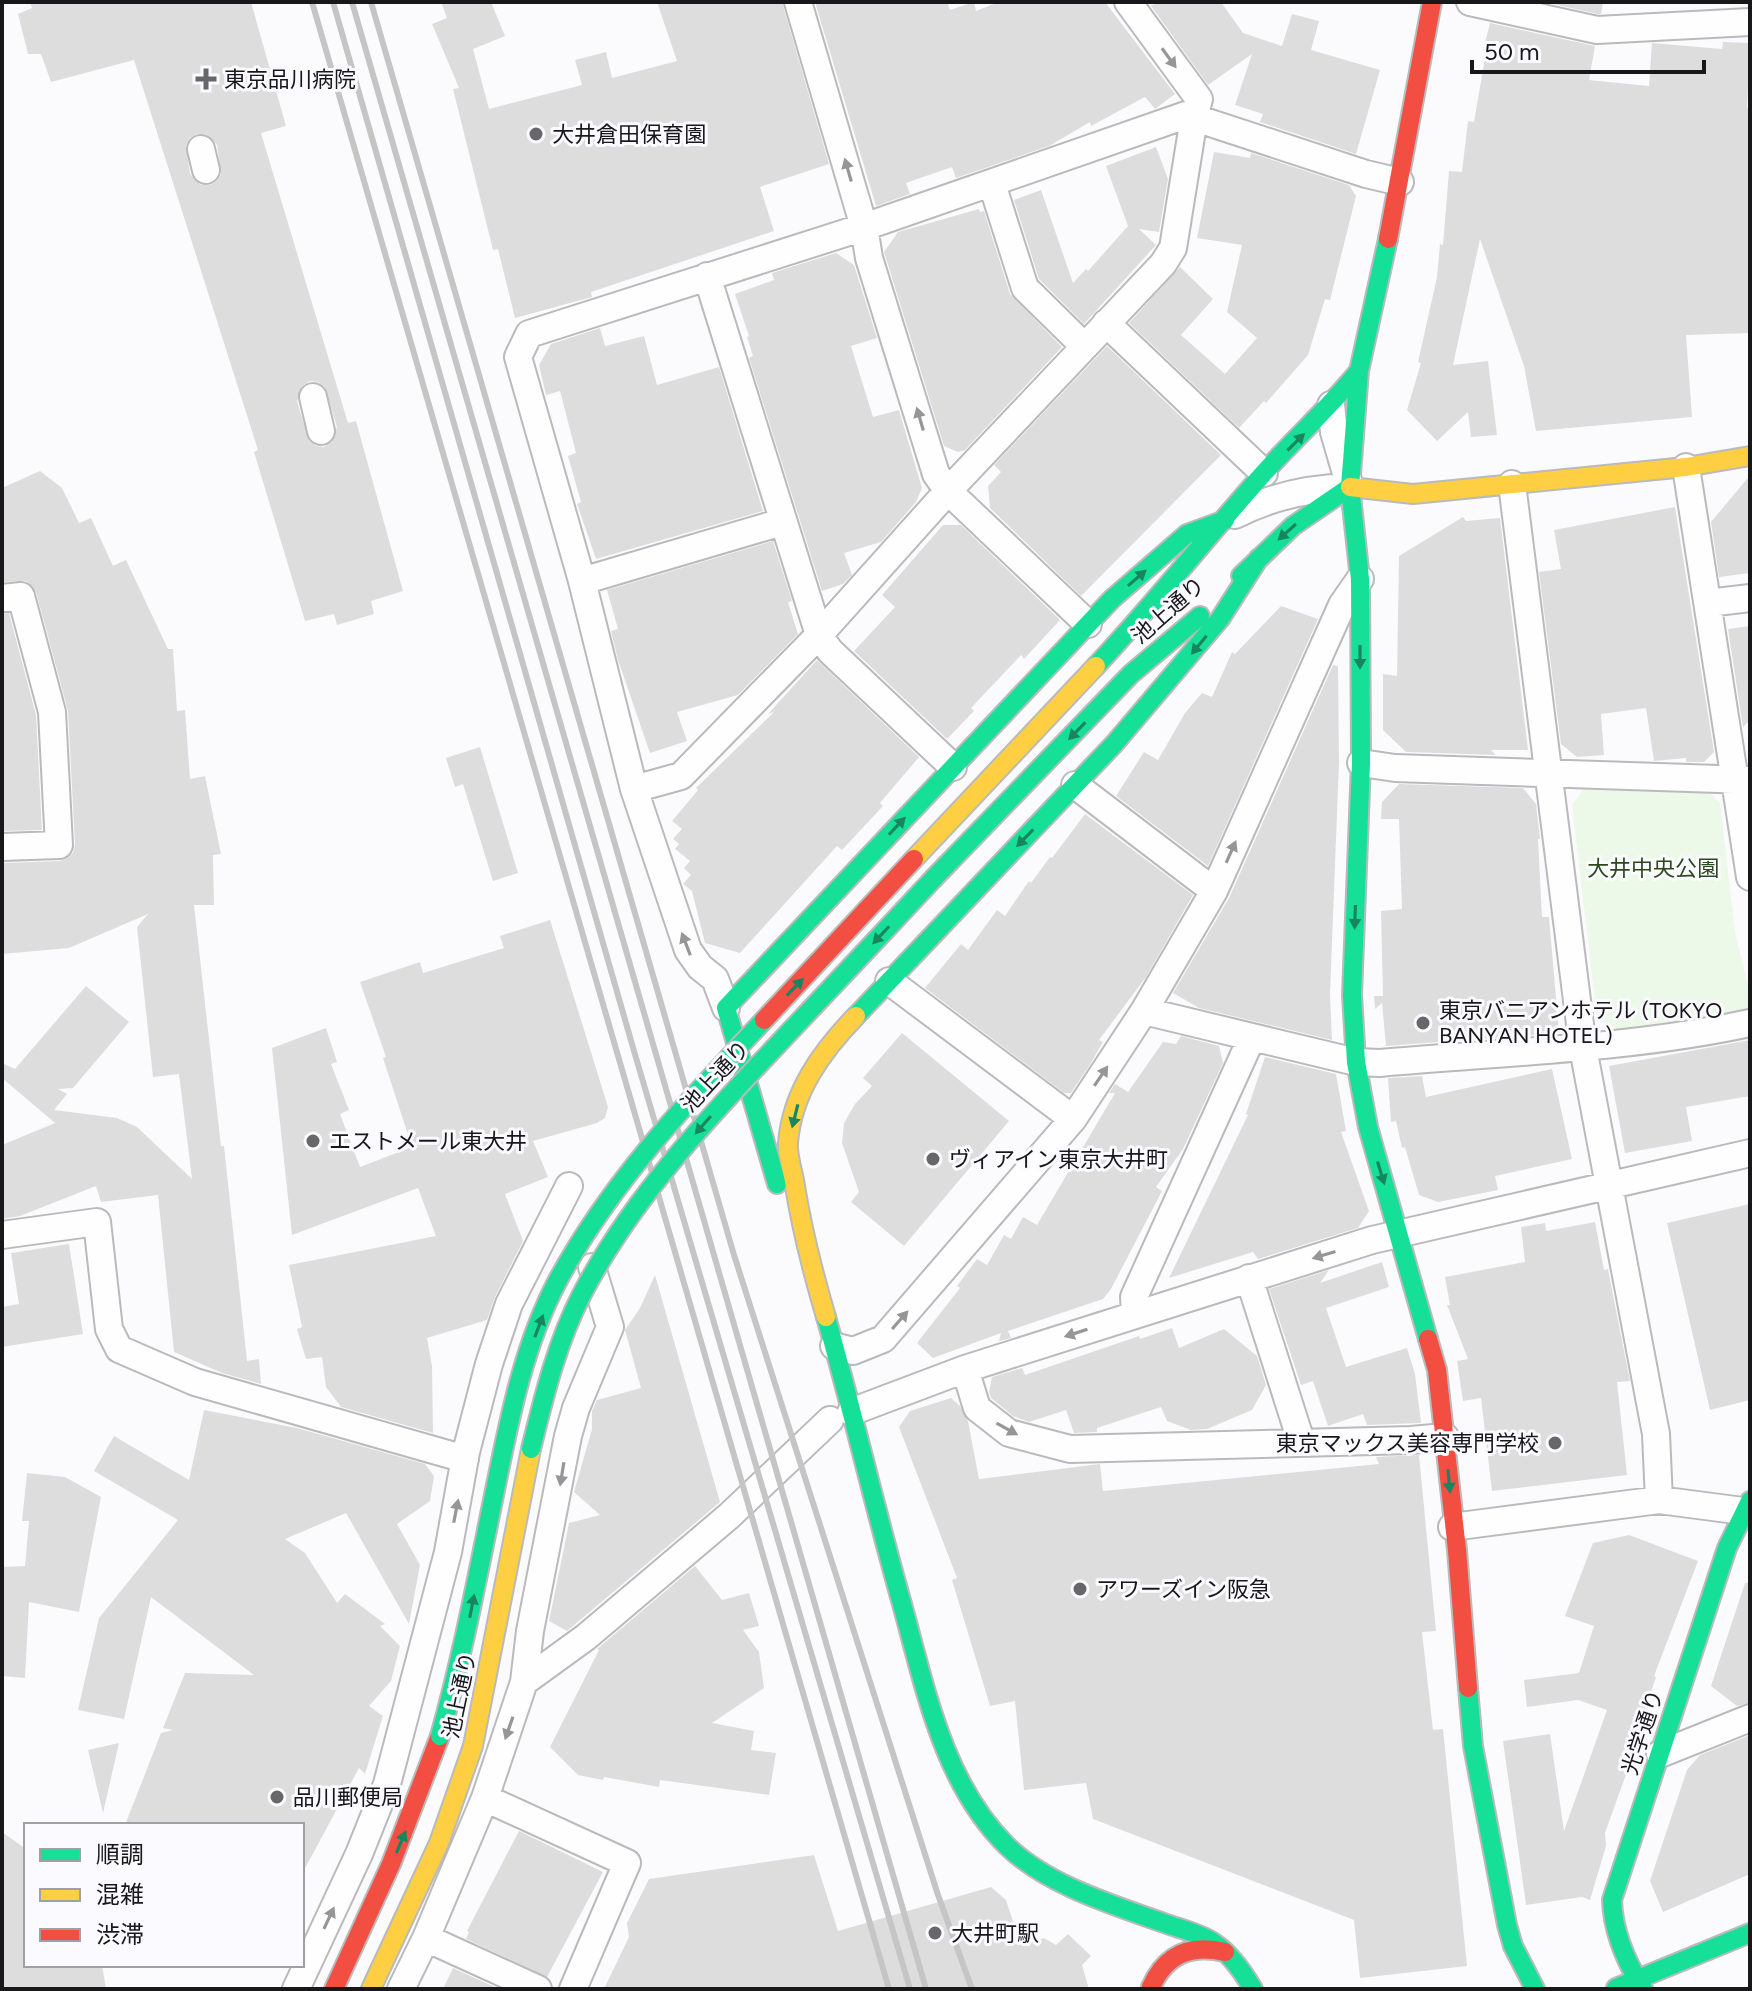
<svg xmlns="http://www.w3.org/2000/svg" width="1752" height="1991" font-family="Figtree,'Noto Sans JP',sans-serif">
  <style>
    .green { fill: #ecf8e8 }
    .building { fill: #deddde; fill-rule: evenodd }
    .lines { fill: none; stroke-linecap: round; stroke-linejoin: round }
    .street-casing { stroke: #b9babc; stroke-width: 30 }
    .fast-casing { stroke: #b9babc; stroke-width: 22 }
    .slow-casing { stroke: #b9babc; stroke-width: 22 }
    .jam-casing { stroke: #b9babc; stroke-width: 22 }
    .street { stroke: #fefeff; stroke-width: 26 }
    .fast { stroke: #16e098; stroke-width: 18 }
    .slow { stroke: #ffcf43; stroke-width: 18 }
    .jam { stroke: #f24e42; stroke-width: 18 }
    .rail { stroke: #c5c5c6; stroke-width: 6 }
    .fast-bridge-casing { stroke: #b9babc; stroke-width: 22; stroke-linecap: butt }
    .jam-bridge-casing { stroke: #b9babc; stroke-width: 22; stroke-linecap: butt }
    .fast-bridge { stroke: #16e098; stroke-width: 18 }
    .jam-bridge { stroke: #f24e42; stroke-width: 18 }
    .oneway { fill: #969698 }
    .oneway2 { fill: #178660 }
    .poi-dot { fill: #67676a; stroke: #fafaff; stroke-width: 3 }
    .labels { text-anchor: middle; stroke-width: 6; stroke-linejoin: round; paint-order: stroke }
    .poi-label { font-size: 22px; fill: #18181b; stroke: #fafaff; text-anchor: start }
    .street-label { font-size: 22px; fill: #18181b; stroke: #fafaff }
    .park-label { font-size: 22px; fill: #2d481d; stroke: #fafaff }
  </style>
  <rect width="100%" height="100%" fill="#fbfbfe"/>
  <path class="green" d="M1586 786 1706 790 1720 803 1735 932 1750 995 1747 1013 1619 1036 1597 1018 1572 805Z"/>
  <path class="building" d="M30 2H251L286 126 261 133 348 423 356 421 403 591 371 601 374 614 337 625 334 614 305 621 254 452 258 450 134 60 51 82 41 54H28L18 14 32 8ZM197 134H206L217 145 221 174 217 181 210 185H201L190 174 186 145 190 138ZM310 381 318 382 325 387 337 427 332 442 324 447 316 446 309 441 297 401 302 386Z
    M441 2H491L505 36 473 49 489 109 582 85 575 60 606 52 612 78 677 61 657 2H782L829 164 760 187 774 231 591 292 592 297 515 318 498 249 493 250 453 89 459 88 432 24 447 18Z
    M815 2H947L950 10 974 2 976 11 999 2H1105L1175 94 1155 109 1145 97 1091 126 1090 122 1049 146 956 178 952 167 906 183 910 194 876 206Z
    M1157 2H1221L1243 33 1282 46 1292 14 1319 21 1311 50 1380 70 1356 154 1260 122 1263 114 1235 105 1252 54 1208 85 1151 6Z
    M1544 2H1603L1601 14H1598Z
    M1490 23 1595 46 1589 80 1649 86 1652 43 1722 49 1723 42 1750 43 1747 108H1750V333L1686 335 1692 417 1536 431 1524 366 1480 239 1453 365 1488 361 1497 435 1471 437 1468 412 1437 441 1407 410 1421 363 1418 362 1437 277 1440 244 1443 245 1449 171 1462 172 1468 121 1474 122 1486 52 1483 51Z
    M1156 147 1168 179 1159 232 1139 229 1156 245 1084 324 1039 279 1014 200 1041 190 1073 283 1086 269 1088 271 1128 226 1106 166Z
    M1214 152 1250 158 1251 153 1349 185 1356 196 1330 300 1325 299 1308 355 1266 403 1264 401 1239 428 1129 323 1180 267 1213 299 1181 335 1225 374 1257 338 1227 312 1242 245 1197 238Z
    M979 209 980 212 984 211 1010 294 1062 347 965 450 958 452 944 446 884 252 898 232Z
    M836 253 854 265 877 338 851 346 873 417 899 410 922 488 916 502 881 542 844 553 852 575 843 584 822 591 749 358 753 356 747 337 749 336 735 294 774 280 772 273Z
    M600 328 605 346 644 336 657 385 719 367 763 511 596 559 577 504 581 502 568 456 576 453 560 391 546 395 539 365 551 344Z
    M1107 346 1221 455 1081 596 990 508 988 486 1001 472 994 465Z
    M40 471 62 488 79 523 91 518 113 566 126 560 168 649H173L177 711 185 710 190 779 205 776 221 854 213 855 214 905H194L221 1146H224L247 1361 259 1359 261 1384 222 1373 174 1352 158 1195 101 1202 96 1186 20 1216 2 1219V1145L55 1123 2 1078V1063L15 1069 86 986 129 1022 73 1088 58 1089 67 1094 54 1110 117 1118 137 1127 192 1179 179 1074 153 1077 137 927 148 914 69 948 2 954V863L60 861 73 853 75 845 68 711 36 592 26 581 2 582V488Z
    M1750 478V573L1719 577 1711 522 1747 479Z
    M1675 507 1714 752 1704 762H1686V758L1654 761 1646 708 1601 714 1604 755 1577 757 1561 744 1539 572 1561 569 1554 530Z
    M1463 517 1466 521 1500 518 1528 750H1491L1496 755 1406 752 1383 730V674L1397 676 1399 556Z
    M943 525H961L1060 620 1024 659 1021 655 971 708 974 711 947 739 854 651 895 607 882 595Z
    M773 541 792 601 788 602 798 634 738 695 677 712 687 741 650 753 618 660 611 631 618 629 607 590Z
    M1281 606 1318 619 1208 866 1116 796 1144 752 1158 760 1185 713 1202 693 1212 697 1232 652 1235 654Z
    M9 613 36 715 42 830 2 831V614Z
    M1750 626V720L1743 727 1728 629Z
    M817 660 919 757 880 803 883 806 842 850 837 846 740 953 705 943 692 891 683 884 691 875 684 868 690 861 675 849 679 844 673 839 682 829 672 821 698 790 696 788 774 712 768 714Z
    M1333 665 1338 666 1339 763 1330 994 1332 1040 1199 1008 1173 993 1229 898Z
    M480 747 518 873 493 881 463 784 455 787 446 758Z
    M1399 784 1523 788 1536 804 1540 839H1538L1542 917H1549L1559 1033 1386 1046 1382 1003 1375 1009 1374 996H1383L1381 911 1402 909 1399 819H1381L1382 802Z
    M1085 814 1193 895 1146 977 1099 1040 1103 1042 1089 1066 1071 1093H1064L925 988 961 944 968 950 997 910 1005 916 1029 881 1031 883 1050 857 1052 858Z
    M550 920 608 1107 605 1118 597 1123 533 1141 548 1177 505 1194 523 1241 495 1297 487 1320 427 1338 432 1366 433 1433 341 1407 326 1387 322 1357 306 1359 297 1329 302 1327 289 1265 436 1236 418 1188 292 1235 272 1048 326 1028 337 1062 331 1064 349 1110 340 1114 360 1167 412 1147 383 1058 386 1057 360 982 420 962 423 973 504 948 500 936Z
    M902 1033 1009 1121 904 1246 851 1202 859 1192 842 1143 844 1123 855 1104 872 1086 863 1078Z
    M1181 1036 1219 1046 1223 1063 1183 1149 1156 1187 1162 1191 1111 1289 1103 1299 1008 1331 1011 1338 999 1341 1001 1333 933 1358 917 1343 960 1288 957 1286 977 1259 987 1265 1004 1235 1011 1239 1023 1217 1037 1225 1115 1093H1109L1115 1084 1128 1092 1163 1042 1176 1044Z
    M1750 1040V1096L1686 1107 1692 1141 1625 1153 1609 1066Z
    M1265 1057 1336 1074 1346 1131 1341 1132 1369 1211 1358 1228 1258 1259 1253 1252 1169 1278 1248 1115 1246 1114Z
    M1552 1069 1572 1159 1495 1176 1498 1190 1438 1202 1419 1195 1405 1147 1402 1148 1396 1121 1391 1122 1388 1078 1422 1076 1426 1097Z
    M1750 1204V1400L1710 1410 1667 1223Z
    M1595 1222 1604 1270 1608 1269 1612 1290 1630 1381 1617 1382 1627 1475 1492 1491 1481 1398 1463 1401 1457 1361 1468 1359 1447 1305H1450L1445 1277 1525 1262 1521 1227 1545 1223 1546 1231Z
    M69 1244 83 1334 2 1347V1307L19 1304 11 1253Z
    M1382 1262 1389 1287 1326 1308 1346 1367 1407 1348 1415 1374 1421 1423 1367 1425 1363 1414 1328 1426 1313 1381 1301 1385 1269 1289 1329 1270 1320 1283Z
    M655 1275 720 1502 567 1631 549 1621 569 1523 600 1515 574 1492 592 1429V1411L597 1400 641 1388 625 1330 640 1308Z
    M1172 1328 1179 1348 1224 1329 1257 1356 1266 1385 1252 1410 1207 1429 1191 1430 1167 1421 1161 1407 1097 1428V1432L1074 1433 1066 1410 1029 1422 1013 1416 991 1398 989 1392 992 1377 1022 1368 1025 1375 1139 1336 1140 1339Z
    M951 1398 960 1406 968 1421 979 1479 1100 1464 1103 1491 1379 1464 1376 1457 1419 1455 1436 1631 1422 1632 1433 1730 1443 1729 1467 1966 1360 1978 1354 1920 1093 1819 1086 1783 1024 1790 1015 1701 990 1706 952 1580 957 1578 899 1427 910 1411Z
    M204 1410 297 1428 425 1464 434 1476 430 1501 397 1524 420 1565 409 1624 346 1513 285 1539 305 1553 337 1603 345 1594 385 1624 380 1626 400 1646 391 1681 369 1706 383 1716 365 1774 359 1768 302 1874V1825H125L161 1733 173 1730 163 1728 185 1673 254 1675 151 1597 124 1719 78 1710 99 1618 178 1520 94 1471 114 1436 189 1480Z
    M27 1473 65 1477 101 1497 79 1612 29 1602 25 1678 2 1676V1567L25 1566 29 1521H22Z
    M1629 1535 1698 1561 1654 1676 1656 1677 1635 1740 1638 1741 1605 1833 1606 1846 1590 1900 1582 1897 1526 1905 1503 1741 1550 1734 1564 1831 1607 1710 1578 1700 1527 1707 1524 1680 1579 1673 1594 1626 1565 1616 1593 1543Z
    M695 1566 722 1600 749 1593 759 1626 743 1630 759 1652 764 1688 712 1723 754 1731 751 1750 776 1753 769 1795 660 1780 659 1787 604 1777 603 1780 578 1775 550 1747 599 1650 597 1649Z
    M1745 1583H1750V1702L1737 1706 1711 1686Z
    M1750 1735V1874L1663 1912 1650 1881 1687 1770 1700 1755Z
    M119 1743 103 1813 88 1750Z
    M519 1831 603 1872 547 1977 466 1939 469 1932 467 1931Z
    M2 1832 26 1849V1965H102L106 1989H2Z
    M814 1855 838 1931 991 1887 1006 1900 1021 1945 1044 1938 1056 1945 1068 1934 1091 1956 1082 1965 1089 1989H604L629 1937 627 1923 649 1879Z
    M453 1968 499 1989H443Z"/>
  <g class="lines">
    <defs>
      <path id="street" d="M798 2 864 227 869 258 936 474 948 491 1088 624
        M1470 2 1597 30 1750 22
        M201 149 206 170
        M992 184 1025 288 1084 346
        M707 276 819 635 830 651 953 767
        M1106 323 1264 473
        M313 397 321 431
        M1686 467 1750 877
        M1512 484 1583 1048 1656 1434 1659 1500
        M1235 515C1272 496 1308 488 1350 487L1334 432 1331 405
        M582 581 782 522
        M2 598 21 596 52 712 59 845 2 847
        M1708 603 1750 598
        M1361 763 1395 768 1748 780
        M1075 785 1214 891
        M634 789 681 776 819 635 948 491 1163 264 1173 248 1194 118 1199 99 1128 2
        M889 981 1073 1119
        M726 1008 715 979 700 967 688 950 634 789 582 581 518 357 529 334 864 227 1186 115 1366 174 1400 182
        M1144 1011 1356 1062 1380 1063C1502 1052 1630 1049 1750 1023
        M2 1235 97 1222 109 1329 119 1349 195 1382 465 1459
        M1249 1278 1301 1441
        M1135 1314 1134 1297 1252 1037
        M834 1346 853 1351 883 1339 1073 1119 1144 1011 1214 891 1342 605 1360 579
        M965 1369 977 1408 1009 1433 1070 1449 1411 1440 1445 1437
        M851 1412 965 1369 1372 1240 1750 1153
        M1452 1527 1659 1500 1743 1511
        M524 1682 586 1637 729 1516 830 1420
        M1660 1754 1750 1718
        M485 1798 627 1863 573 1989
        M426 1938 538 1989
        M296 1989 359 1854 387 1784 448 1552 466 1452 489 1364 509 1304 569 1186
        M401 1989 426 1938 485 1798 524 1682 530 1631 568 1436 576 1408 610 1327 592 1267"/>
      <path id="fast" d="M1388 239 1359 371 1350 487 1360 579 1361 763 1352 995 1356 1062 1368 1127 1428 1339
        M1241 576 1293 526 1350 487
        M1096 666C1154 604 1206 538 1262 475 1294 439 1329 408 1359 371
        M934 878 1131 674 1200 616
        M856 1016 1115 743 1220 619 1259 558
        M777 1184 726 1008 1112 599 1187 534 1225 520
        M826 1317C853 1412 875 1509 902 1604 925 1687 943 1783 1007 1846 1047 1885 1113 1905 1164 1923 1180 1929 1200 1933 1214 1943 1231 1954 1243 1972 1253 1989
        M1468 1688 1473 1746 1507 1925 1513 1946 1535 1989
        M1616 1988 1750 1933
        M1643 1989C1626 1962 1613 1932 1612 1900L1727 1548 1750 1501"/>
      <path id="slow" d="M1350 487 1413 494 1686 467 1750 456
        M914 859 1096 666
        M826 1317C813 1273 802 1230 795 1186 793 1172 787 1156 788 1143 792 1092 822 1051 856 1016
        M371 1989 439 1843 473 1746 531 1449"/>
      <path id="jam" d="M1388 239 1432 2
        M1428 1339 1437 1370 1457 1550 1468 1688
        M1151 1987C1166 1954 1191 1944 1225 1952
        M334 1989 391 1864 440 1736"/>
    </defs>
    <use href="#street" class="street-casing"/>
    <use href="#fast" class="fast-casing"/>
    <use href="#slow" class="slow-casing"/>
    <use href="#jam" class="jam-casing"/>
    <use href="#street" class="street"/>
    <use href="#fast" class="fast"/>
    <use href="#slow" class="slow"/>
    <use href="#jam" class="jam"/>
    <path class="rail" d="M312 2 889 1989
      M333 2 634 1051 910 1989
      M352 2 926 1989
      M371 2 734 1255 938 1895 972 1989"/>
    <defs>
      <path id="fast-bridge" d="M531 1449C544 1396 557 1342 582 1294 632 1198 707 1119 780 1042 832 987 883 933 934 878
        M440 1736C462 1658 477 1579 493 1500 508 1426 522 1348 558 1280 611 1182 688 1101 764 1020"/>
      <path id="jam-bridge" d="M764 1020 914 859"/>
    </defs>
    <use href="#fast-bridge" class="fast-bridge-casing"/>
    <use href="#jam-bridge" class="jam-bridge-casing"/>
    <use href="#fast-bridge" class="fast-bridge"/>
    <use href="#jam-bridge" class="jam-bridge"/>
  </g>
  <defs><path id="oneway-solid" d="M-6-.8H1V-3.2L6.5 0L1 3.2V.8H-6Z" transform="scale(2)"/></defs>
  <g class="oneway">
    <use href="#oneway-solid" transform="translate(1169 58) rotate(54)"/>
    <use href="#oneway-solid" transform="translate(848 170) rotate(-106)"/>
    <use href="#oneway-solid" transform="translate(920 419) rotate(-106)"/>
    <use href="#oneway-solid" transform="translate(1231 852) rotate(-66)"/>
    <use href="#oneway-solid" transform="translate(686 944) rotate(-111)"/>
    <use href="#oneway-solid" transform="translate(1101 1076) rotate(-56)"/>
    <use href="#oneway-solid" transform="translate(1324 1255) rotate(163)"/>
    <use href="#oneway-solid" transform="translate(900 1320) rotate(-49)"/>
    <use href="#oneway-solid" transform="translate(1076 1333) rotate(162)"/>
    <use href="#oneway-solid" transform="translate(1007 1429) rotate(29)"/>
    <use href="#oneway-solid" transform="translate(562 1474) rotate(99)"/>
    <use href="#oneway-solid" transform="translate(456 1511) rotate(-79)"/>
    <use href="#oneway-solid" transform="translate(509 1728) rotate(109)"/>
    <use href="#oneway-solid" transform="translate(329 1918) rotate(-65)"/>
  </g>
  <g class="oneway2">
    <use href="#oneway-solid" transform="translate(1296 442) rotate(-45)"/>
    <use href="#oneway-solid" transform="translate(1287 532) rotate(138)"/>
    <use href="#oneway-solid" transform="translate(1137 578) rotate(-41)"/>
    <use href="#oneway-solid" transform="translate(1199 645) rotate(129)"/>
    <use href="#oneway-solid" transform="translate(1360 657) rotate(90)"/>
    <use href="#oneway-solid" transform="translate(1077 731) rotate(134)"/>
    <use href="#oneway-solid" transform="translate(897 826) rotate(-47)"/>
    <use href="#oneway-solid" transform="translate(1025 838) rotate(134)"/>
    <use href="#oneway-solid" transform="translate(1355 917) rotate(92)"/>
    <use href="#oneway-solid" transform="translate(881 935) rotate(133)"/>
    <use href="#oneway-solid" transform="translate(795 987) rotate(-46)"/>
    <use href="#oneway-solid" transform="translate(795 1116) rotate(104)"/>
    <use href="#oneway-solid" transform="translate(703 1125) rotate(131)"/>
    <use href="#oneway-solid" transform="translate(1381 1173) rotate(73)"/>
    <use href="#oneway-solid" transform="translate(539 1326) rotate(-69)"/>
    <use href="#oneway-solid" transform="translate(1449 1481) rotate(85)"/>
    <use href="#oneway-solid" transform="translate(472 1606) rotate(-79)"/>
    <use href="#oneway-solid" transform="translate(401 1842) rotate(-67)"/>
  </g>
  <g class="poi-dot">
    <path d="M202 67h8v8h8v8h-8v8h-8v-8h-8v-8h8z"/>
    <circle cx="536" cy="134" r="8"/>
    <circle cx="1423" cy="1023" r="8"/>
    <circle cx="313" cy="1141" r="8"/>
    <circle cx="933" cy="1159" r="8"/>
    <circle cx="1555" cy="1443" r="8"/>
    <circle cx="1080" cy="1589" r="8"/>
    <circle cx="277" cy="1797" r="8"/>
    <circle cx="935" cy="1933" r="8"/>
  </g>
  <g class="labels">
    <g class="poi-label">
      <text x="224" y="87">東京品川病院</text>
      <text x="552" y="142">大井倉田保育園</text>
      <text x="1439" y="1018">東京バニアンホテル (TOKYO<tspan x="1439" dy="25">BANYAN HOTEL)</tspan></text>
      <text x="329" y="1149">エストメール東大井</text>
      <text x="949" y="1167">ヴィアイン東京大井町</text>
      <text x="1539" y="1451" text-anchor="end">東京マックス美容専門学校</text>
      <text x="1096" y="1597">アワーズイン阪急</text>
      <text x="293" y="1805">品川郵便局</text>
      <text x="951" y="1941">大井町駅</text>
    </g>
    <g class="street-label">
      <text transform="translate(1168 610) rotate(-41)" y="8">池上通り</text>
      <text transform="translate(715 1076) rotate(-47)" y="8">池上通り</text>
      <text transform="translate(459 1695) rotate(-78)" y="8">池上通り</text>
      <text transform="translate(1642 1732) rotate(-72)" y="8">光学通り</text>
    </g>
    <g class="park-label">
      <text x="1653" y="876">大井中央公園</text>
    </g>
  </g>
  <rect width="1752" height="1991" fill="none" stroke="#18181b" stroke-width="8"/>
  <rect x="24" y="1823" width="280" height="144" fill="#fafaff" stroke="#a0a0a4" stroke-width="2"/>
  <rect x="40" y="1849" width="40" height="12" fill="#16e098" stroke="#a0a0a4" stroke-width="2"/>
  <text x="96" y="1863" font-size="24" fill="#18181b">順調</text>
  <rect x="40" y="1889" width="40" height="12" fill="#ffcf43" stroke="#a0a0a4" stroke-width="2"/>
  <text x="96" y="1903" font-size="24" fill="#18181b">混雑</text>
  <rect x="40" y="1929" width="40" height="12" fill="#f24e42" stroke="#a0a0a4" stroke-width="2"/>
  <text x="96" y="1943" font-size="24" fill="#18181b">渋滞</text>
  <path d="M1472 60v12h232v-12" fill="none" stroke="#18181b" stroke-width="4"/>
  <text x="1484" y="60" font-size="24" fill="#18181b" stroke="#fafaff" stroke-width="6" paint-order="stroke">50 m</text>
</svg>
